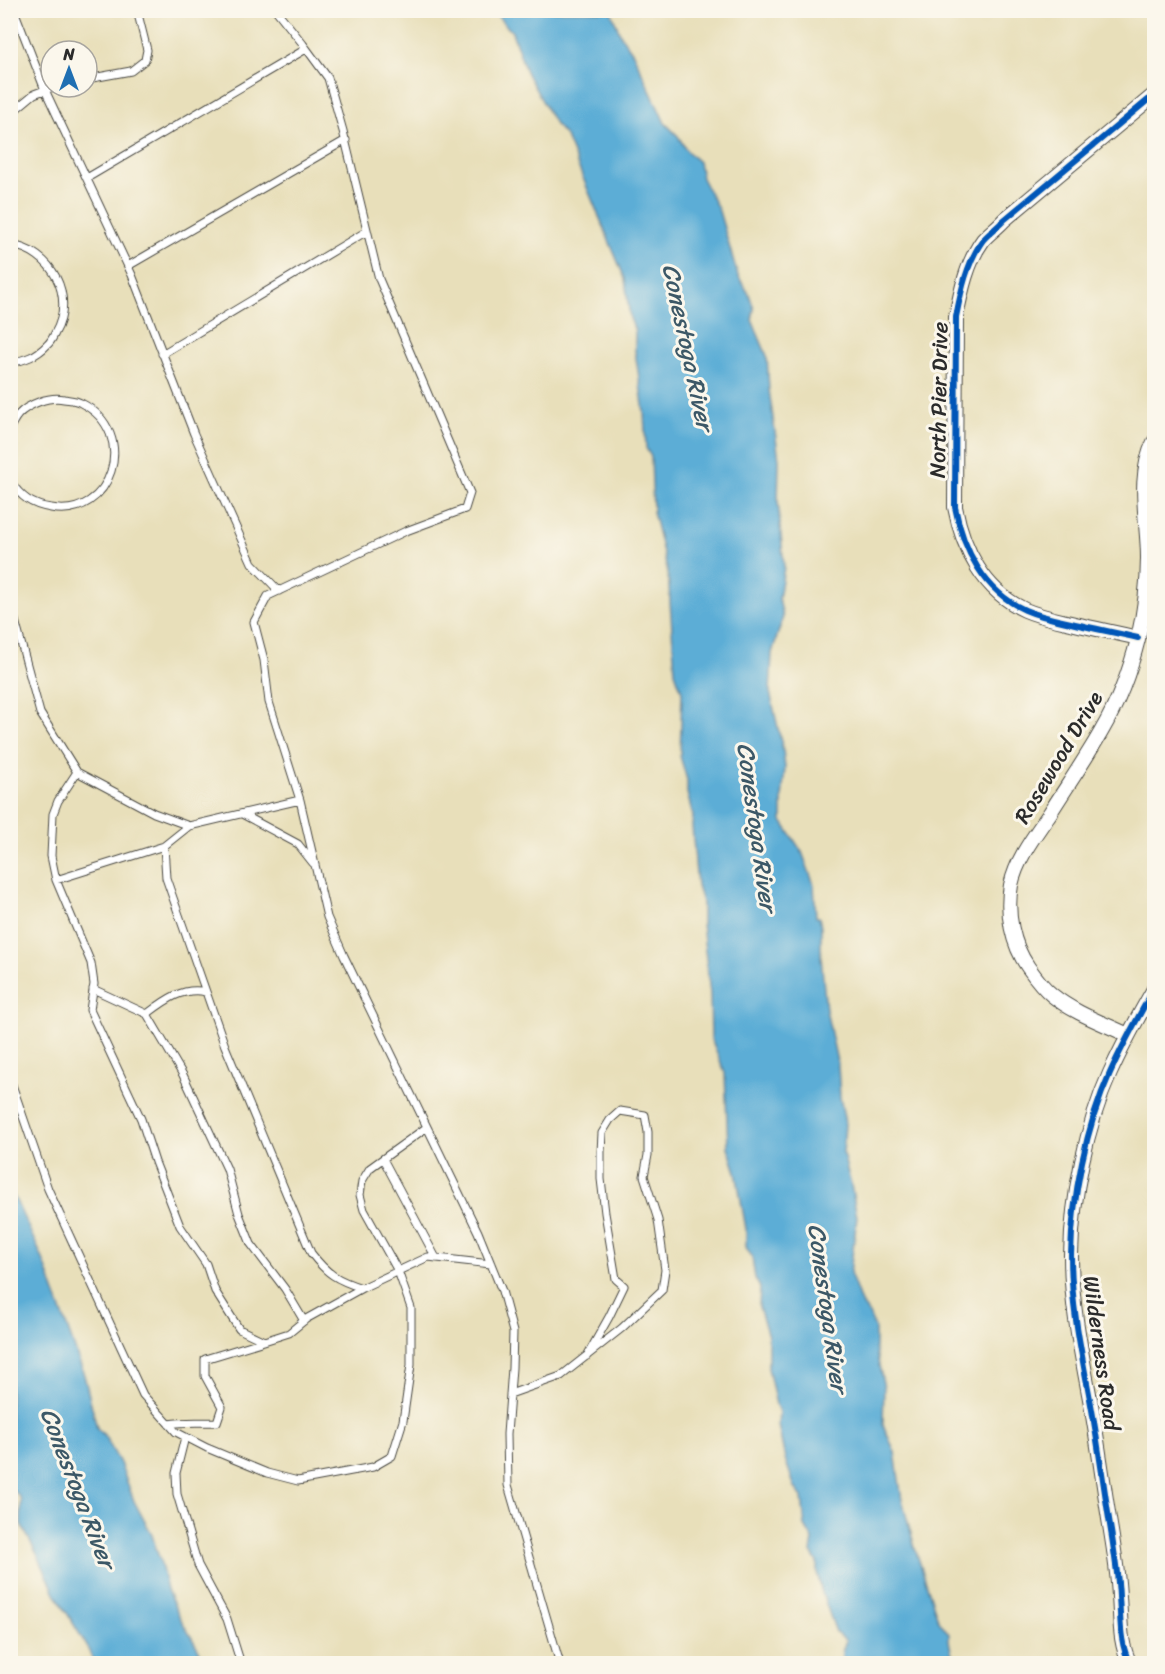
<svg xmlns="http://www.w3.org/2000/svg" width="1165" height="1674" font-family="Sriracha,sans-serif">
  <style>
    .water { fill: #5cadd6; stroke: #446c80; stroke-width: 1.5 }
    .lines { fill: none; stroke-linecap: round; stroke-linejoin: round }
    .service-casing { stroke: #474640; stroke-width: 9 }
    .minor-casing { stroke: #474640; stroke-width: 16 }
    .service { stroke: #fff; stroke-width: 7 }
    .minor { stroke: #fff; stroke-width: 14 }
    .cycleway-casing { stroke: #fbf7ec; stroke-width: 10 }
    .cycleway { stroke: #0057b8; stroke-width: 6 }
    .labels { text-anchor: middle; stroke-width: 6; stroke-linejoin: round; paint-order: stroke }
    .street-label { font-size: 22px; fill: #2b2b2b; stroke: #fbf7ec }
    .water-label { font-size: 24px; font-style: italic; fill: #3c5867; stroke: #fbf7ec }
  </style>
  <rect width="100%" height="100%" fill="#fbf7ec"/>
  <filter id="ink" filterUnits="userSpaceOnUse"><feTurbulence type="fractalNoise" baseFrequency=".0167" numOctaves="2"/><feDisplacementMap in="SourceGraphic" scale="12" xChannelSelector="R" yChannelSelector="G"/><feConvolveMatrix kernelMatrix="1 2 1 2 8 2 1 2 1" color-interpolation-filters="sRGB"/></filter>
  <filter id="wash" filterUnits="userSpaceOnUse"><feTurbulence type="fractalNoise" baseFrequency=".008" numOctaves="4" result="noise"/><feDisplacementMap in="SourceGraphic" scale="24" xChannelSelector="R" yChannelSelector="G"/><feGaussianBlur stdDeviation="1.35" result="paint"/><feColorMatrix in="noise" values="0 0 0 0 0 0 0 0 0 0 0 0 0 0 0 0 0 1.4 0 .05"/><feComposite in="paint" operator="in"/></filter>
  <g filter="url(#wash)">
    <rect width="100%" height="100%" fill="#e8dfba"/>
    <path class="water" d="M493 11H611L621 36 633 53 665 123 678 136 687 151 699 162 702 178 719 211 738 276 749 294 754 309 752 320 767 356 769 390 779 459 778 502 784 567 779 599 783 617 772 653 770 692 783 750 785 768 782 798V821L802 852 814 885 816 917H819L821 927V957L826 1010 838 1066 840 1097 845 1123 843 1154 851 1185 857 1217 850 1273 861 1303 869 1314 875 1329V1348L884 1387 883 1425 895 1452 902 1500 915 1548 938 1619 949 1634C948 1645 952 1653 955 1663H842V1651L846 1641 836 1632 822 1593 817 1572V1562L811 1552 813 1540 805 1526 802 1497 795 1488 785 1459 778 1425 779 1412 776 1405 768 1368V1336L759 1307 760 1288 755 1278 752 1257 746 1247V1229L736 1172 728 1147 725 1073 711 1038 710 994 702 924V902L697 886 692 826 693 816 687 793V780L680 756 682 692 675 672 668 573 653 512 651 457 646 448 644 412 635 351V331L630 318 625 279 566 137 555 124 526 72 512 32Z
      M10 1188 43 1259 84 1375 97 1428 104 1435 120 1463 134 1501 152 1535 161 1564 167 1590 180 1618 199 1650 204 1663H93L91 1653 55 1593 39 1558 21 1524V1499L10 1486Z"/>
  </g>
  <g filter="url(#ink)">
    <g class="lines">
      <defs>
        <path id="service" d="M14 10 45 90 132 275 194 434 252 563 279 591
          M276 10 303 44 328 78 343 131 379 279 470 493 465 509 406 531 268 596 254 622 264 660 269 702 300 800 327 917 344 956 478 1232 502 1291 513 1332 512 1368 507 1434 508 1485 560 1664
          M87 79 131 71 145 60 147 50 137 10
          M10 114 34 94 53 87
          M87 178 306 49
          M10 245C52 250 76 297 55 333 53 337 51 342 47 345 37 356 25 360 10 363
          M128 266 346 140
          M162 354 367 231
          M10 427C13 423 15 418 18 415 28 404 49 396 64 399 70 400 76 400 81 403 141 433 111 520 51 508 31 505 21 497 10 481
          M10 602 40 713 77 772 154 813 189 826
          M77 772 58 801 53 814 51 856 56 880 91 963 94 984 90 1010 141 1119 155 1162 180 1226 206 1264 215 1291 239 1329 264 1341 289 1333 306 1319 362 1288 428 1257 491 1264
          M242 814 298 844 313 863
          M164 846 166 878 225 1046 311 1253C327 1274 337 1280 362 1288
          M56 880 164 846 189 826 300 800
          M93 989 147 1014 183 1075 227 1169 239 1214 251 1244 285 1289 304 1321
          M147 1014C164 1001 183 986 206 992
          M10 1079 48 1189 143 1395 176 1432 207 1448 267 1473 298 1481 373 1467 392 1456 403 1421 411 1365V1308L398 1271 364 1210 360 1195 362 1181 370 1168 427 1127
          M383 1159 436 1258
          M510 1394 561 1376 622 1328 662 1290 665 1270 658 1220 644 1176 648 1155V1132L645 1115 620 1111 610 1120 602 1133 601 1152V1179L605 1213 616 1279 624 1286 609 1317 587 1356
          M169 1424C185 1421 201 1423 217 1422L222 1407 205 1376V1359L264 1341
          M185 1437 176 1473 177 1494 198 1565 227 1619 241 1664"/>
        <path id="minor" d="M1138 638C1117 633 1096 629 1075 624 1058 620 1041 617 1025 610 984 591 963 550 955 507L956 317C961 291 967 262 983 240 989 233 998 227 1004 220L1154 95
          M1128 1035C1103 1023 1074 1013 1052 995 1042 987 1035 977 1028 967 1012 944 1006 913 1011 885 1017 858 1035 835 1050 813 1067 786 1085 760 1101 732 1118 703 1130 671 1138 639 1144 613 1148 585 1148 558 1148 520 1136 478 1154 442
          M1130 1664C1119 1642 1121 1620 1119 1597 1118 1573 1114 1549 1110 1525 1103 1483 1098 1441 1090 1399 1081 1351 1071 1304 1071 1255 1072 1198 1086 1126 1110 1073 1123 1044 1138 1017 1154 989"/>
      </defs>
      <use href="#service" class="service-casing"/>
      <use href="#minor" class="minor-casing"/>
      <use href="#service" class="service"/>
      <use href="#minor" class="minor"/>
      <defs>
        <path id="cycleway" d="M1138 638C1117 633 1096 629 1075 624 1058 620 1041 617 1025 610 984 591 963 550 955 507L956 317C961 291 967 262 983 240 989 233 998 227 1004 220L1154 95
          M1130 1664C1119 1642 1121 1620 1119 1597 1118 1573 1114 1549 1110 1525 1103 1483 1098 1441 1090 1399 1081 1351 1071 1304 1071 1255 1072 1198 1086 1126 1110 1073 1123 1044 1138 1017 1154 989"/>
      </defs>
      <use href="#cycleway" class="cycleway-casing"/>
      <use href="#cycleway" class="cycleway"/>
    </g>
  </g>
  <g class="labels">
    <g class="street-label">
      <text transform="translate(938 400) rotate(-89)" y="8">North Pier Drive</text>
      <text transform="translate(1058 757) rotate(-59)" y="8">Rosewood Drive</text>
      <text transform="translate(1102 1353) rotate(82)" y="8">Wilderness Road</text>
    </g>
    <g class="water-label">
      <text transform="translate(688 347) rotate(78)" y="8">Conestoga River</text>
      <text transform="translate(757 827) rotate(82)" y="8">Conestoga River</text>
      <text transform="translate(828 1308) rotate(82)" y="8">Conestoga River</text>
      <text transform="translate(78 1488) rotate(69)" y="8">Conestoga River</text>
    </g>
  </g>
  <rect width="1165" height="1674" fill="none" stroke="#fbf7ec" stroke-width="36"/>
  <g transform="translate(69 69)"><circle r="28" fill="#fbf7ec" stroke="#a8a59f" stroke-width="1.5"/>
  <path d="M0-4.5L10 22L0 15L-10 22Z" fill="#1f6fb2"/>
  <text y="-9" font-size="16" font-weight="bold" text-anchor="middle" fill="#2b2b2b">N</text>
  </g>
</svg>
